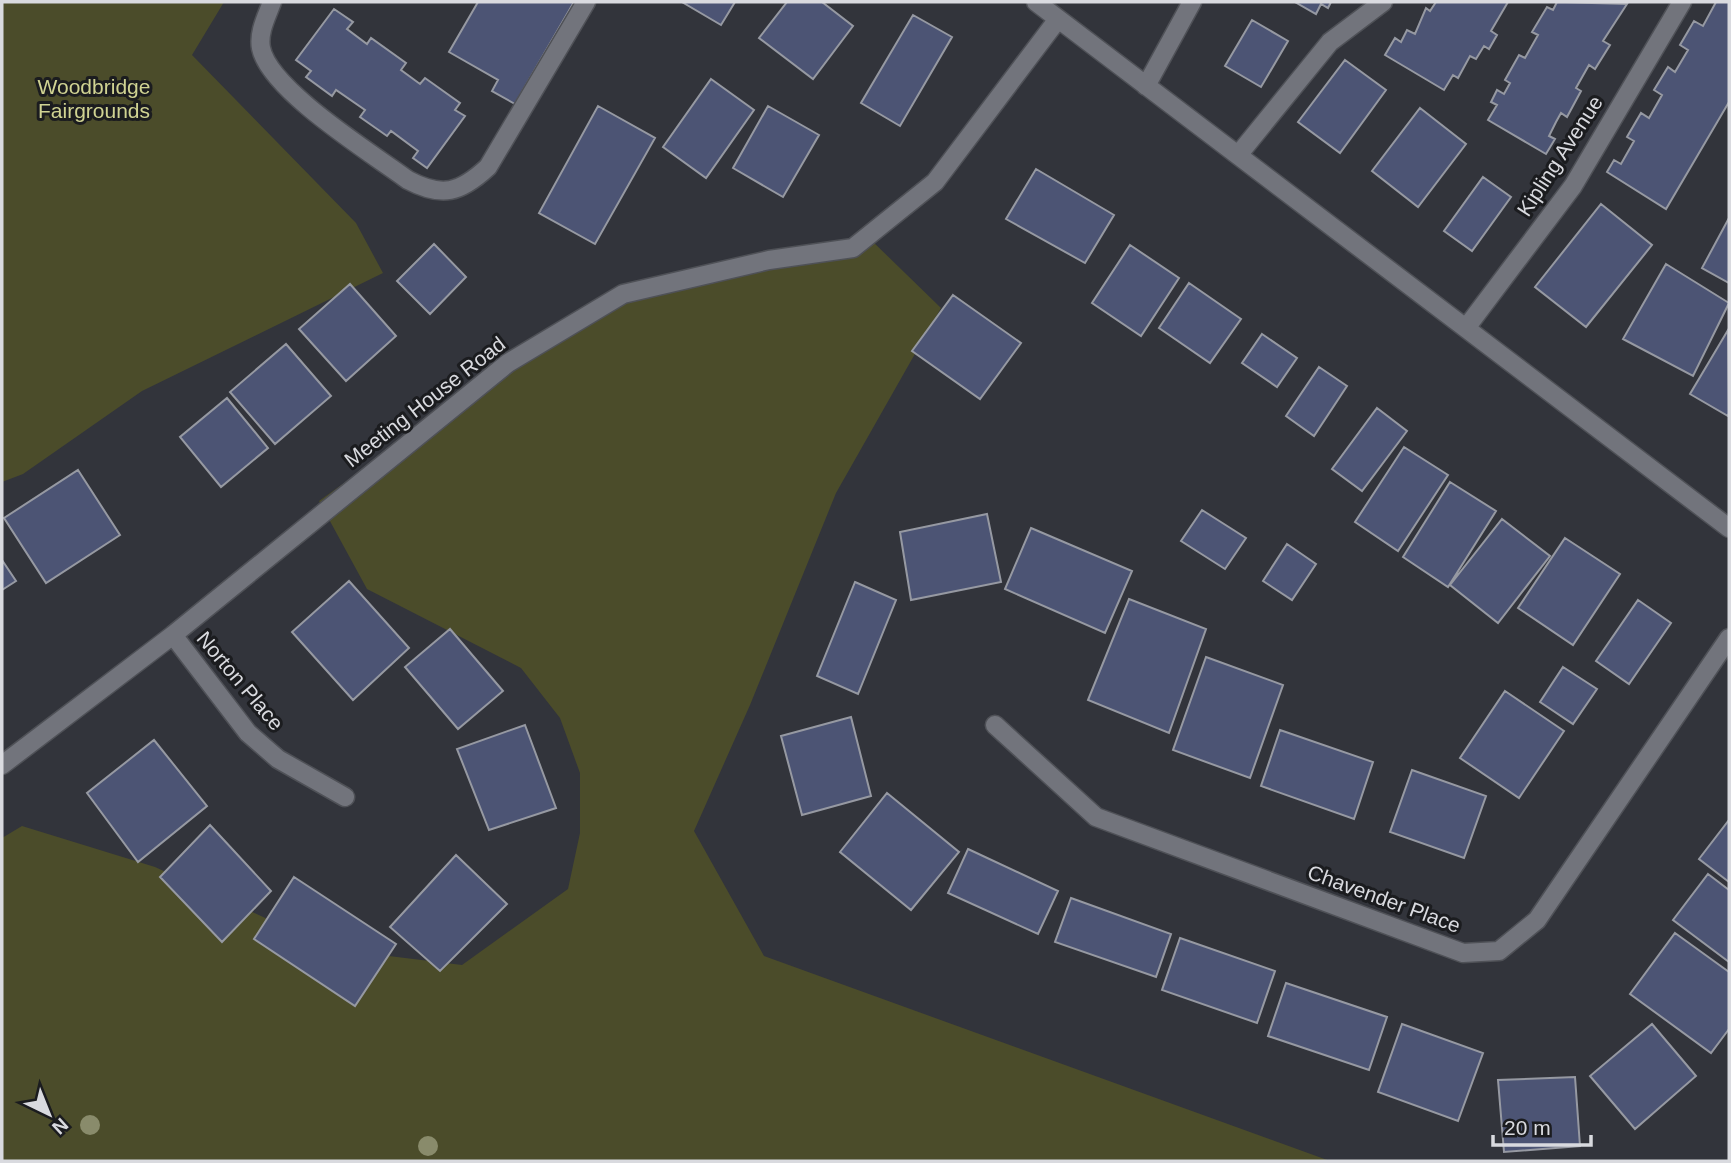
<svg xmlns="http://www.w3.org/2000/svg" width="1731" height="1163" font-family="Helvetica,sans-serif">
  <style>
    .green { fill: #4b4c2a }
    .building { fill: #4c5474; stroke: #9699a2; stroke-width: 2 }
    .lines { fill: none; stroke-linecap: round; stroke-linejoin: round }
    .minor-casing { stroke: #4f5157; stroke-width: 21 }
    .minor { stroke: #72747c; stroke-width: 18 }
    .tree { fill: #898b6b }
    .labels { text-anchor: middle; stroke-width: 6; stroke-linejoin: round; paint-order: stroke }
    .park-label { font-size: 21px; fill: #d0d392; stroke: #1b1c1f }
    .street-label { font-size: 21px; fill: #d9dadf; stroke: #1b1c1f }
  </style>
  <rect width="100%" height="100%" fill="#32343b"/>
  <path class="green" d="M2 2H224L192 55 356 223 383 273 142 391 23 474 2 482Z
    M869 238 941 308 836 493 750 705 694 831 764 956 1330 1161H2V838L22 826 155 867 332 949 462 965 568 889 580 833V773L560 718 521 668 367 589 319 501 593 304Z"/>
  <path class="building" d="M478 2H574L515 104 492 91 498 80 449 52Z
    M682 2H735L721 25Z
    M787 2H822L853 26 813 79 759 38Z
    M1295 2H1331L1328 8 1321 4 1316 14Z
    M1436 2H1508L1491 31 1497 35 1489 49 1484 46 1476 59 1470 56 1458 78 1453 75 1444 90 1385 55 1395 38 1401 42 1407 30 1415 34 1426 8 1430 11Z
    M1557 2 1627 4 1603 41 1610 45 1595 69 1589 65 1576 88 1581 91 1567 117 1561 113 1556 122 1549 136 1555 139 1546 154 1488 120 1497 105 1491 102 1497 90 1504 94 1510 83 1505 80 1519 55 1525 58 1538 35 1532 32 1547 7 1553 10Z
    M1716 2H1729V102L1666 209 1607 172 1614 160 1621 164 1634 141 1627 137 1641 113 1649 118 1662 95 1654 90 1668 67 1675 72 1688 50 1680 45 1694 21 1703 26Z
    M334 9 353 22 347 29 367 44 371 38 406 63 401 70 420 84 425 78 460 103 455 110 465 116 427 168 413 158 418 151 391 131 387 136 360 117 365 110 336 90 332 96 306 77 311 71 296 60Z
    M913 15 952 37 900 126 861 103Z
    M1252 20 1288 41 1261 87 1225 66Z
    M1345 60 1386 90 1340 153 1298 122Z
    M711 79 754 110 706 178 663 147Z
    M598 106 655 138 595 244 539 213Z
    M768 106 819 135 783 197 733 168Z
    M1420 108 1466 144 1418 207 1372 171Z
    M1036 169 1114 215 1085 263 1006 219Z
    M1483 177 1511 197 1472 251 1444 231Z
    M1601 204 1652 245 1586 327 1535 287Z
    M1729 218V283L1702 268Z
    M434 244 466 277 430 314 397 281Z
    M1130 245 1179 278 1141 336 1092 303Z
    M1666 264 1729 303 1693 376 1623 339Z
    M1189 283 1241 319 1210 363 1159 328Z
    M350 284 396 336 346 381 299 329Z
    M953 295 1021 343 980 399 912 351Z
    M1728 330 1729 413 1728 416 1690 394Z
    M1262 334 1297 358 1277 387 1242 363Z
    M286 344 331 396 275 444 230 392Z
    M1319 367 1347 386 1314 436 1286 416Z
    M227 398 268 448 221 487 180 437Z
    M1377 408 1407 431 1362 491 1332 469Z
    M1404 447 1448 475 1398 551 1355 522Z
    M78 470 120 535 46 583 4 518Z
    M1450 482 1496 511 1448 587 1403 557Z
    M1202 510 1246 538 1225 569 1181 541Z
    M987 514 1001 582 911 600 900 532Z
    M1502 519 1550 556 1498 623 1450 585Z
    M1031 528 1132 571 1105 633 1005 589Z
    M1565 538 1620 574 1573 645 1518 608Z
    M1287 544 1316 564 1292 600 1263 581Z
    M2 560 16 581 2 590Z
    M349 581 409 648 353 700 292 632Z
    M855 582 896 600 858 694 817 676Z
    M1129 599 1206 629 1169 733 1088 700Z
    M1638 600 1671 623 1629 684 1596 661Z
    M450 629 503 691 458 729 405 667Z
    M1206 657 1283 685 1250 778 1173 750Z
    M1563 667 1597 689 1573 724 1540 702Z
    M1505 691 1564 731 1519 798 1460 758Z
    M851 717 871 796 802 815 781 736Z
    M525 725 556 808 489 830 457 749Z
    M1280 730 1373 762 1354 819 1261 786Z
    M154 740 207 806 138 862 87 793Z
    M1412 770 1486 796 1464 858 1390 832Z
    M887 793 959 852 911 910 840 852Z
    M1729 820V882L1699 859Z
    M210 825 271 891 222 942 160 877Z
    M968 849 1058 891 1038 934 948 893Z
    M456 855 507 904 440 971 390 927Z
    M1708 874 1729 890V962L1673 920Z
    M294 877 396 944 355 1006 254 939Z
    M1071 898 1171 934 1156 977 1055 942Z
    M1675 933 1729 972V1029L1711 1053 1630 994Z
    M1180 938 1275 971 1257 1023 1162 990Z
    M1286 983 1387 1017 1369 1070 1268 1036Z
    M1402 1024 1483 1053 1458 1121 1378 1092Z
    M1652 1024 1696 1076 1635 1129 1590 1076Z
    M1575 1077 1580 1146 1504 1152 1498 1080Z"/>
  <g class="lines">
    <defs>
      <path id="minor" d="M272 2C267 16 258 32 261 48 269 90 373 154 408 180 442 198 460 193 488 167L586 2
        M1036 2 1729 528
        M1146 86 1192 2
        M1239 154 1330 42 1383 2
        M1466 328 1573 186 1682 2
        M173 635 248 733 278 759 345 797
        M995 725 1096 817 1463 953 1499 951 1537 920 1729 638
        M2 765 173 635 508 363 623 294 769 260 853 248 935 182 1058 19"/>
    </defs>
    <use href="#minor" class="minor-casing"/>
    <use href="#minor" class="minor"/>
  </g>
  <g class="tree">
    <circle cx="90" cy="1125" r="10"/>
    <circle cx="428" cy="1146" r="10"/>
  </g>
  <g class="labels">
    <g class="park-label">
      <text x="94" y="94">Woodbridge<tspan x="94" dy="24">Fairgrounds</tspan></text>
    </g>
    <g class="street-label">
      <text transform="translate(1560 156) rotate(-57)" y="7">Kipling Avenue</text>
      <text transform="translate(425 402) rotate(-38)" y="7">Meeting House Road</text>
      <text transform="translate(240 681) rotate(50)" y="7">Norton Place</text>
      <text transform="translate(1384 899) rotate(20)" y="7">Chavender Place</text>
    </g>
  </g>
  <rect width="1731" height="1163" fill="none" stroke="#d9dadf" stroke-width="7"/>
  <g transform="translate(49 1114) rotate(137)" stroke="#1b1c1f" stroke-width="5" paint-order="stroke">
  <path d="M0-5L12 26L0 18L-12 26Z" fill="#d9dadf"/>
  <text y="-10" font-size="19" font-weight="bold" text-anchor="middle" fill="#d9dadf">N</text>
  </g>
  <path d="M1493 1135v10h98v-10" fill="none" stroke="#d9dadf" stroke-width="3.5"/>
  <text x="1504" y="1135" font-size="21" fill="#d9dadf" stroke="#1b1c1f" stroke-width="5" paint-order="stroke">20 m</text>
</svg>
